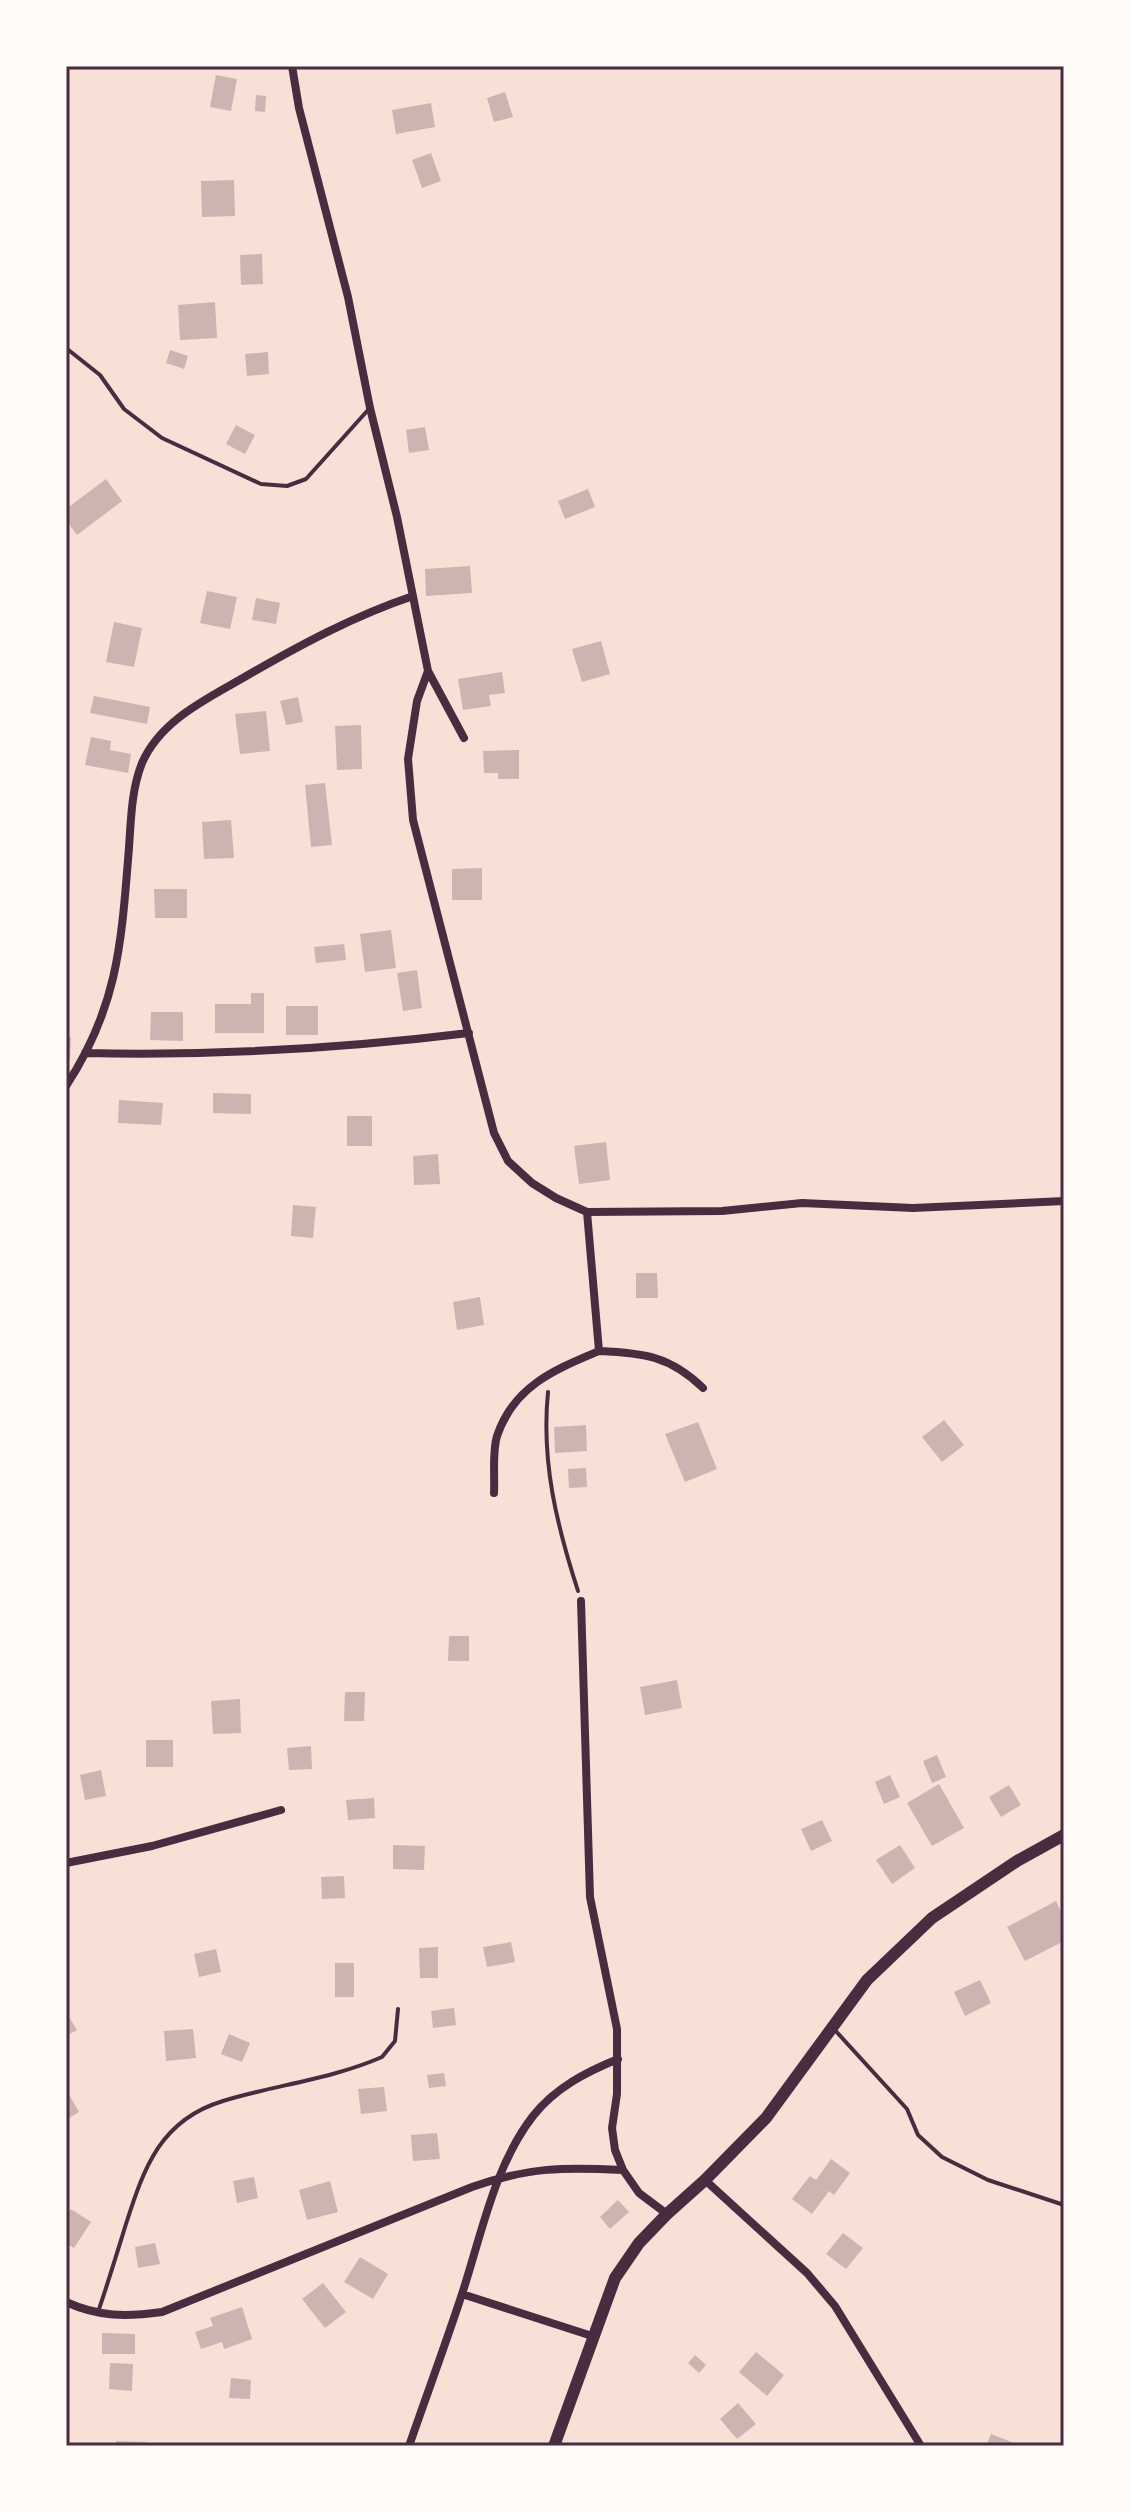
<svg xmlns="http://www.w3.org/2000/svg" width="1130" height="2512" font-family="'Roboto Condensed',sans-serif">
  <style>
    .building { fill: #ccb4b1 }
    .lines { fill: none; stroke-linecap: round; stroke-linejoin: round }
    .path { stroke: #4a2c40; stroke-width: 4 }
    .service { stroke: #4a2c40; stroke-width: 4 }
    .minor { stroke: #4a2c40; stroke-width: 8 }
    .secondary { stroke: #4a2c40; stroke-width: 12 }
    .neatline { fill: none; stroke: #4a2c40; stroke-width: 3 }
  </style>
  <rect width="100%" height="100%" fill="#f7e1d7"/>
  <path class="building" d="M216 75 237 79 231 111 210 107Z
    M505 92 513 117 494 122 487 98Z
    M256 95 266 96 265 112 255 111Z
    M431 103 435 127 396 134 392 110Z
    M431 153 441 181 422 188 412 160Z
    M234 180 235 216 202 217 201 181Z
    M262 254 263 284 241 285 240 255Z
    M215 302 217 338 180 340 178 305Z
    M170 350 188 356 184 369 166 363Z
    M268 352 269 374 247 376 245 354Z
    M236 425 255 435 245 454 226 444Z
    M425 427 429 450 409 453 406 430Z
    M106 479 122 501 77 535 66 520V509Z
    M588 489 595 507 565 519 558 501Z
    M470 566 472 593 426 596 425 569Z
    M207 591 237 597 230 629 200 623Z
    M256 598 280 603 276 624 252 620Z
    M114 622 142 628 134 667 106 662Z
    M601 641 610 674 582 682 572 649Z
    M502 672 505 693 489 695 491 706 463 710 458 679Z
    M94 696 150 707 147 724 90 713Z
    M298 697 303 722 286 725 280 701Z
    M266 711 270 751 240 754 235 714Z
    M361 725 362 769 337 770 335 726Z
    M91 737 111 741 110 750 131 754 128 773 85 765Z
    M519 750V779H498V773H484L483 751Z
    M325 783 332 845 311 847 305 785Z
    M231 820 234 858 204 859 202 822Z
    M482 868V900H452V869Z
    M154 889H187V918H155Z
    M391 930 396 968 365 972 360 934Z
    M344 944 346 960 316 963 314 947Z
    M417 970 422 1008 403 1011 397 973Z
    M251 993H264V1033H215V1004H251Z
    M286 1006H318V1035H286Z
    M151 1012H183V1041L150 1040Z
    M66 1037H71L70 1058H66Z
    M213 1093 251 1094V1114L213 1113Z
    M119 1100 163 1103 161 1125 118 1123Z
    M347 1116H372V1146H347Z
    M606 1142 610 1180 579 1184 574 1146Z
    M438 1154 440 1184 414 1185 413 1156Z
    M293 1205 316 1207 313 1238 291 1236Z
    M636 1273H657L658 1298H636Z
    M480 1297 484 1325 457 1330 453 1302Z
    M944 1420 964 1445 942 1462 922 1437Z
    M698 1422 717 1469 685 1482 665 1434Z
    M586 1425 587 1451 555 1453 554 1427Z
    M586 1468 587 1487 569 1488 568 1469Z
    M449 1636H469V1661H448Z
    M677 1680 682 1708 645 1715 640 1687Z
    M345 1692H365L364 1721H344Z
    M240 1699 241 1733 213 1734 211 1701Z
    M146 1740H173V1767H146Z
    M311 1746 312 1769 289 1770 287 1748Z
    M937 1755 946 1777 932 1783 923 1761Z
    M101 1770 106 1796 85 1800 80 1775Z
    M890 1775 900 1797 884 1804 875 1782Z
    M939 1784 964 1828 932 1846 907 1803Z
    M1009 1785 1021 1805 1001 1817 989 1797Z
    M374 1798 375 1818 348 1820 346 1800Z
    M822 1820 832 1841 811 1851 801 1829Z
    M393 1845 425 1846 424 1870 393 1869Z
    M900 1845 915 1868 892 1884 876 1860Z
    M344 1876 345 1898 322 1899 321 1877Z
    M1056 1901 1064 1918V1941L1025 1961 1007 1927Z
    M511 1942 515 1962 487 1967 483 1947Z
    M438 1947V1978H420L419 1948Z
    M216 1949 221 1972 199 1977 194 1954Z
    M335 1963H354V1997H335Z
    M980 1980 991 2003 965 2016 954 1992Z
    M454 2008 456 2025 433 2028 431 2011Z
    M66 2012 77 2030 66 2036Z
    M193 2029 196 2058 166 2061 164 2031Z
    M229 2034 250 2043 242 2062 221 2054Z
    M444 2073 446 2086 429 2088 427 2075Z
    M384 2087 387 2111 361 2114 358 2089Z
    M66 2089 79 2112 66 2120Z
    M437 2133 440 2159 413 2161 411 2135Z
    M831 2159 850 2173 834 2195 829 2191 812 2214 792 2199 810 2176 816 2180Z
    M254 2177 258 2198 237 2203 233 2181Z
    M330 2181 338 2212 307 2220 299 2190Z
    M618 2200 629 2212 610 2229 600 2217Z
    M71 2209 91 2222 74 2248 66 2243V2216Z
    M843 2233 863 2248 846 2269 826 2254Z
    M155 2243 160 2264 138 2268 135 2247Z
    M360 2257 388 2274 373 2299 344 2282Z
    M323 2283 346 2312 325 2328 302 2299Z
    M242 2307 252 2339 224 2349 222 2342 201 2349 195 2332 213 2326 210 2318Z
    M102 2333 135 2334V2354H102Z
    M756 2352 784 2375 767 2396 739 2372Z
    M695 2355 706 2365 699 2373 688 2363Z
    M110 2363 133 2364 132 2391 109 2389Z
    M231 2378 251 2380 250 2399 229 2398Z
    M738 2403 756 2424 737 2439 720 2419Z
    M991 2434 1022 2446H986Z
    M116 2441 147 2442V2446H116Z"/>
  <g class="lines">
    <path class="path" d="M548 1392C541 1462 557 1526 578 1591"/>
    <path class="service" d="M66 348 100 375 124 409 162 438 261 484 287 486 306 479 368 410
      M833 2028 907 2109 918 2135 942 2157 988 2180 1064 2205
      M98 2312C108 2283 117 2253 126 2224 144 2168 160 2120 223 2101 275 2085 332 2079 382 2057L395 2041 398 2009"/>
    <path class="minor" d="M292 66 299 108 348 297 370 408 397 517 428 671 464 738
      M428 671 417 701 408 759 413 820 494 1133 508 1161 532 1183 556 1198 587 1212 722 1211 802 1203 913 1208 1064 1201
      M85 1053C217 1056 338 1049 469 1033
      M66 1086C116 1010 121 948 128 860 131 828 130 793 142 763 161 719 209 698 248 675 302 644 354 616 413 596
      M599 1351C644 1353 670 1356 703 1388
      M494 1493C495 1475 492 1452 497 1436 514 1386 554 1370 599 1351L587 1212
      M581 1601 590 1897 617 2029V2094L612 2128 615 2150 623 2170
      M66 1863 152 1846 281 1810
      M705 2180 807 2273 835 2306 921 2446
      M462 2294 592 2336
      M66 2302C99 2317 126 2317 162 2312L472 2187C529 2167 564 2167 623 2170L639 2193 667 2214
      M409 2446C427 2394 446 2343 463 2291 482 2232 495 2165 533 2116 555 2088 586 2072 618 2059"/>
    <path class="secondary" d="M554 2446 615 2278 639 2243 667 2214 705 2180 766 2118 867 1980 932 1918 1017 1861 1064 1835"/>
  </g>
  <rect width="1130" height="2512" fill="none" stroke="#fffaf5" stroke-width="136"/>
  <rect x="68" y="68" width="994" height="2376" class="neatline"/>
</svg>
